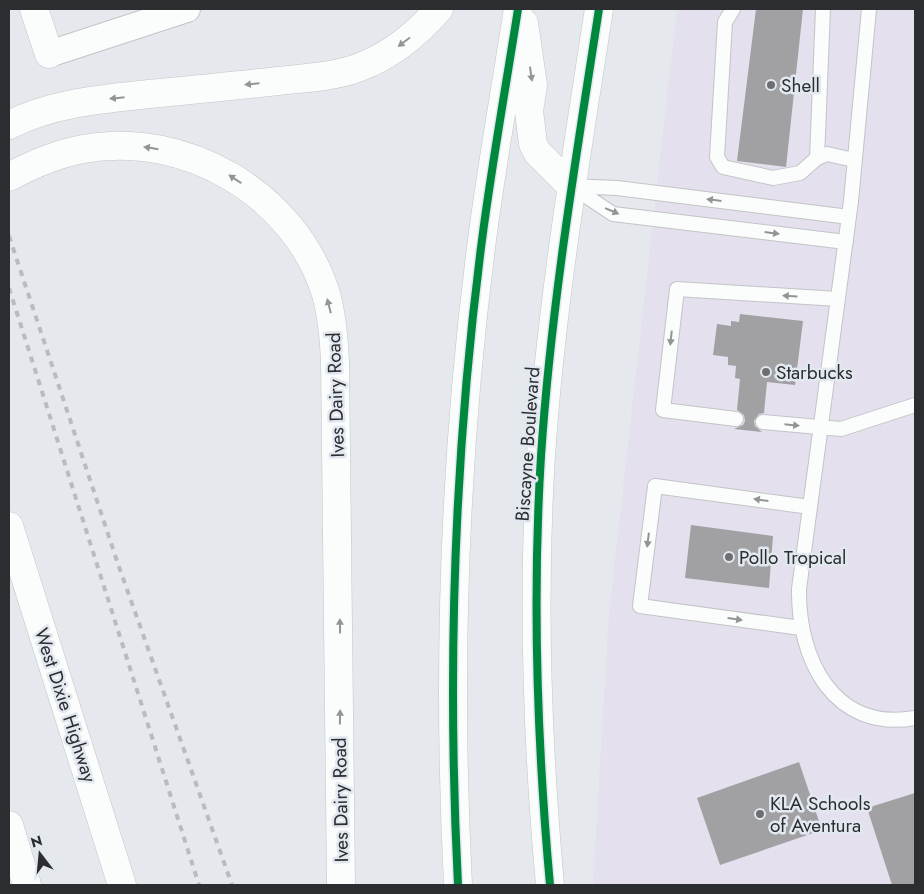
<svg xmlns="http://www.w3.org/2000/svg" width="924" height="894" font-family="Jost,sans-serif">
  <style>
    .commercial { fill: #e4e0ed }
    .building { fill: #a1a1a3 }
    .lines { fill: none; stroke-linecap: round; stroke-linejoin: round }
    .lane-casing { stroke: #c2c4c7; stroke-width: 16 }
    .street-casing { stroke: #c2c4c7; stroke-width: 28 }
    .secondary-casing { stroke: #c2c4c7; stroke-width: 29 }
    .primary-casing { stroke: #c2c4c7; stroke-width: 29 }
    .lane { stroke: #fbfcfc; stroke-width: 14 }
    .street { stroke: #fbfcfc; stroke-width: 26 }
    .secondary { stroke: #fbfcfc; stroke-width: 28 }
    .primary { stroke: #fbfcfc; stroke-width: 28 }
    .rail { stroke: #babbbc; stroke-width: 4; stroke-dasharray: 6 6; stroke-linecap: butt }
    .cycleway-casing { stroke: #e2e8ef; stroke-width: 11 }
    .cycleway { stroke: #00873e; stroke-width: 8 }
    .oneway { fill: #939496 }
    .poi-dot { fill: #6c6e72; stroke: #e2e8ef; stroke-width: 2 }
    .labels { text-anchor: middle; stroke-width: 5; stroke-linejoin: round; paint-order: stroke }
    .poi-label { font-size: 19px; fill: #2b2d30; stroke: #e2e8ef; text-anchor: start }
    .street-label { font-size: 19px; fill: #2b2d30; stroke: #e2e8ef }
  </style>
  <rect width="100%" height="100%" fill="#e5e8ec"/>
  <path class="commercial" d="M677 9H915V885H593L609 613Z"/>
  <path class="building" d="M756 9H803L786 167 737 161Z
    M740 314 803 321 795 385 767 382 764 413 759 414 754 421 755 426 762 432 734 429 743 425 745 421 744 415 737 410 740 379 735 378 736 366 728 365V357L713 355 717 324 731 326V321L739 322Z
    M691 525 773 536 769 588 685 578Z
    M799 762 822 830 720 865 697 798Z
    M915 793V885H892L867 808Z"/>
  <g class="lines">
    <defs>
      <path id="lane" d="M733 9 725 22 717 157 723 167 773 178 800 173 817 158 827 154 854 160
        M869 9 851 201 799 589C798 660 834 732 915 718
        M817 158 823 9
        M571 186 613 214 846 242
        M571 186 617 188 849 217
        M736 419 663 410 677 289 838 299
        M763 422 841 429 915 405
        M801 628 640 606 655 486 810 507"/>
      <path id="street" d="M49 54 187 9"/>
      <path id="secondary" d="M34 9 49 54
        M9 526 122 885"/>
      <path id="primary" d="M524 23 533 85 529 111 533 144 537 152 571 186
        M9 125C52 103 102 99 149 94 192 90 235 86 278 81 305 78 335 77 360 67 392 55 417 34 439 9
        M9 177C33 164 56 154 83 149 185 130 295 194 326 294 332 316 334 338 335 362L341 885
        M9 825 27 885
        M458 885C447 671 454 454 482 240 492 163 506 86 518 9
        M550 885C537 742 532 600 541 456 551 306 576 158 599 9"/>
    </defs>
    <use href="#lane" class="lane-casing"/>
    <use href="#street" class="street-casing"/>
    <use href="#secondary" class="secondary-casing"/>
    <use href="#primary" class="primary-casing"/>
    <use href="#lane" class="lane"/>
    <use href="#street" class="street"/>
    <use href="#secondary" class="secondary"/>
    <use href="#primary" class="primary"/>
    <path class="rail" d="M9 236 118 564 232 885
      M9 288 199 885"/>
    <defs>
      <path id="cycleway" d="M458 885C447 671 454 454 482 240 492 163 506 86 518 9
        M550 885C537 742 532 600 541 456 551 306 576 158 599 9"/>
    </defs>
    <use href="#cycleway" class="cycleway-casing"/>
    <use href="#cycleway" class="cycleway"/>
  </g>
  <defs><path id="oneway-solid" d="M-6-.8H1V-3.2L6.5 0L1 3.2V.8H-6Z" transform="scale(1.25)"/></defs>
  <g class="oneway">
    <use href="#oneway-solid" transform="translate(404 42) rotate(143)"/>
    <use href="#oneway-solid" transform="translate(531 74) rotate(82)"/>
    <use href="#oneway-solid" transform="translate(252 84) rotate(174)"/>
    <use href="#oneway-solid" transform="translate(117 98) rotate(174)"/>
    <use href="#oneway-solid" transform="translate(151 148) rotate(-171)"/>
    <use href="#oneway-solid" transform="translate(235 179) rotate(-147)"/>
    <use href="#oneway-solid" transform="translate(714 200) rotate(-173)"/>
    <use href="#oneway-solid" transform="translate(612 211) rotate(23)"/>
    <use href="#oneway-solid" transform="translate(772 233) rotate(7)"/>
    <use href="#oneway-solid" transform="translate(790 296) rotate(-176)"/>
    <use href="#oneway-solid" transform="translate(329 306) rotate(-104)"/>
    <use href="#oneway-solid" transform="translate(671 338) rotate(96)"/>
    <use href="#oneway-solid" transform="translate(792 425) rotate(6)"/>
    <use href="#oneway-solid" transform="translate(761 500) rotate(-172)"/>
    <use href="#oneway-solid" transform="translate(648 540) rotate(97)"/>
    <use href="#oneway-solid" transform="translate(735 619) rotate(8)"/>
    <use href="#oneway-solid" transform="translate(340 626) rotate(-91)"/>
    <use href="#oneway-solid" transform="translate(340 717) rotate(-89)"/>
  </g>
  <g class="poi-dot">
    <circle cx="771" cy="85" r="5"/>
    <circle cx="766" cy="372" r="5"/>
    <circle cx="729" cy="557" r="5"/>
    <circle cx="760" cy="814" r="5"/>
  </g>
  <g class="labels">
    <g class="poi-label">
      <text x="781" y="92">Shell</text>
      <text x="776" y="379">Starbucks</text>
      <text x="739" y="564">Pollo Tropical</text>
      <text x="770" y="810">KLA Schools<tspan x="770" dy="22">of Aventura</tspan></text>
    </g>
    <g class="street-label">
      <text transform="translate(335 395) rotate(-92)" y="7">Ives Dairy Road</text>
      <text transform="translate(527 444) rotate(-86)" y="7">Biscayne Boulevard</text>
      <text transform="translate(66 705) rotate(72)" y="7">West Dixie Highway</text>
      <text transform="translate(340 800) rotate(-91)" y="7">Ives Dairy Road</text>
    </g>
  </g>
  <rect width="924" height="894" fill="none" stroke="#2b2d30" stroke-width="20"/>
  <g transform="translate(40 854) rotate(344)" stroke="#e2e8ef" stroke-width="4" paint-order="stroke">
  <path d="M0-4L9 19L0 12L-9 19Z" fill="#2b2d30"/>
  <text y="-8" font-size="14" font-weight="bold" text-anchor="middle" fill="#2b2d30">N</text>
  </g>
</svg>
